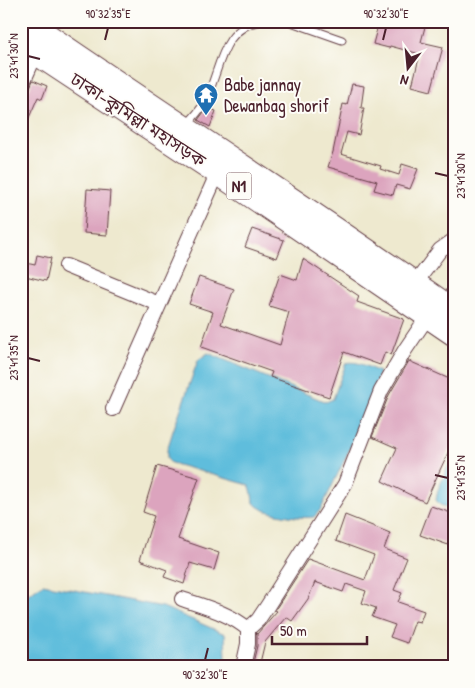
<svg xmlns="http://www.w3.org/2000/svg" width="475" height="688" font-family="'Patrick Hand','Noto Sans Bengali',sans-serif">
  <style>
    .water { fill: #5ebddc; stroke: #546e84 }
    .building { fill: #dca4be }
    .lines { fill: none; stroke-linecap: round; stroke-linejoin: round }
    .lane-casing { stroke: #633d44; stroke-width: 9 }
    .street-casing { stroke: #633d44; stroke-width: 16 }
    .highway-casing { stroke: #633d44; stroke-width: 27 }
    .lane { stroke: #fff; stroke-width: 7 }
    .street { stroke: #fff; stroke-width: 14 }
    .highway { stroke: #fff; stroke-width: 25 }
    .ticks { fill: none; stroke: #4a1f2b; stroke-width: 2 }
    .labels { text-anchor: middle; stroke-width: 4; stroke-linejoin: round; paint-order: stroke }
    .shield { fill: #fdfcf7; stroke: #806168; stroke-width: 1 }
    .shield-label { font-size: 16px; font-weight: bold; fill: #4a1f2b }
    .poi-label { font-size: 18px; fill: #4a1f2b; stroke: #fdfcf7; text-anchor: start }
    .street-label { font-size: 18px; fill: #4a1f2b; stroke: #fdfcf7 }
    .neatline { fill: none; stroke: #4a1f2b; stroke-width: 2 }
    .ticks-label { font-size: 12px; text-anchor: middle; fill: #4a1f2b }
  </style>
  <rect width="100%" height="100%" fill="#fdfcf7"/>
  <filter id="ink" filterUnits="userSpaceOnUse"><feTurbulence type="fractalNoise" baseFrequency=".02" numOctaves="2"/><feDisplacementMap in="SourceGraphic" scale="10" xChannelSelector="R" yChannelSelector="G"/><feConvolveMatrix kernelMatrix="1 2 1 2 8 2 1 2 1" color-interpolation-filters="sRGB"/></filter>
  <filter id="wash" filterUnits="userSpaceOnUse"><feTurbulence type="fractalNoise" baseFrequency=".0096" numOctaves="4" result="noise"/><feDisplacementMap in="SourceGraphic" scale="20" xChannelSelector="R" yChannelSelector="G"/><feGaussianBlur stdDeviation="1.12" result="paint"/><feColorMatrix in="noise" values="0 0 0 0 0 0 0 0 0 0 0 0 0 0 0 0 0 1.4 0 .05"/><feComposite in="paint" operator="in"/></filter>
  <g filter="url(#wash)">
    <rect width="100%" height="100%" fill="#eee9cf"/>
    <path class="water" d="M208 353 326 402 333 399 346 363C357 360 368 367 379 372L374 392 355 438 321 509 314 517C301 519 263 514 255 504 251 499 253 491 249 485L171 463 167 459V450L173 431 198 360Z
      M454 452V509L440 505 436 500 438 490Z
      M43 584 163 607 225 634 226 658 224 667H21V599Z"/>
    <g id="blocks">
      <path class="building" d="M379 21H420L426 23 421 42 443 47 431 91 412 86 420 54 390 46 389 48 373 44Z
        M33 80 47 86 42 99 38 97 21 136V109Z
        M352 84 364 86 361 108H364L359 135 347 132 341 154 381 166 380 169 399 175 402 164 418 169 410 189 396 185 393 195 374 190 377 181 328 167 333 152 343 104 347 105Z
        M207 108 216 111 210 127 198 120Z
        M87 189 110 191 107 235 84 233Z
        M252 229 284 240 277 258 245 247Z
        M37 255 51 258 46 281 21 275V262L35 265Z
        M303 259 359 296 357 302 404 319 391 355 385 352 380 365 344 352 329 397 270 377 272 372 201 347 213 312 189 304 199 277 234 289 221 324 280 345 289 312 269 306 280 274 297 280Z
        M409 361 454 381V440L425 502 382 481 397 448 372 437 389 395Z
        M157 466 199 478 178 539 219 553 214 570 190 563 184 584 164 577 167 570 140 560 154 516 143 512Z
        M431 506 454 514V547L420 535Z
        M345 515 390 533 384 549 407 558 394 590 402 593 398 602 424 611 420 622 415 621 407 643 390 637 395 625 372 617 376 608 362 603 366 591 346 584 343 592 315 582 308 599 292 621 286 617 265 642 259 667H252L257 646V634L277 611 275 610 308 559 365 580 374 555 336 541Z"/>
    </g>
  </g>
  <g filter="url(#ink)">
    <use href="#blocks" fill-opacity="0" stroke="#633d44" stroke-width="1"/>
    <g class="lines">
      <defs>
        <path id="lane" d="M288 21 342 40
          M187 124C193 118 200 110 204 103 221 72 219 27 262 21"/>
        <path id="street" d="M21 87 36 53
          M66 266 159 304
          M414 285 440 250 454 240
          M113 409 218 172
          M182 599C205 607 229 613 248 629V644L243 667
          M248 629 258 620 268 605 345 484 381 391 405 350 428 316"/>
        <path id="highway" d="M25 21C167 119 313 212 454 312
          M21 42 218 172 454 333"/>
      </defs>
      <use href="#lane" class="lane-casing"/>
      <use href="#street" class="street-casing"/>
      <use href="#highway" class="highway-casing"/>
      <use href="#lane" class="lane"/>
      <use href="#street" class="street"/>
      <use href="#highway" class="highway"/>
    </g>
  </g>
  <path class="ticks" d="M105 40 108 28M383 40 386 28M28 56 40 59M435 173 448 176M28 358 40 361M435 475 448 478M205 660 208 648"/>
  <defs>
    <symbol id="temple-pin" viewBox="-11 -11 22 30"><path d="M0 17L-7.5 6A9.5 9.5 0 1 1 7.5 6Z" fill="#1f6fb2" stroke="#fdfcf7"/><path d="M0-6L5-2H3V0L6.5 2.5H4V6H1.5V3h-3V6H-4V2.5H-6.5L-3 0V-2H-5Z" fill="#fff"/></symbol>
  </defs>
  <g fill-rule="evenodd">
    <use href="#temple-pin" x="192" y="81" width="28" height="38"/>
  </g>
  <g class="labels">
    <rect class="shield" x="226.5" y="172.5" width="25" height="27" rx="4"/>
    <g class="shield-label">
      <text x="239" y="192">N1</text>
    </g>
    <g class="poi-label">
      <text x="224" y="91">Babe jannay<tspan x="224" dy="21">Dewanbag shorif</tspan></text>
    </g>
    <g class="street-label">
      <text transform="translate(138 120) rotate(33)" y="6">ঢাকা–কুমিল্লা মহাসড়ক</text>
    </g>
  </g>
  <rect width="475" height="688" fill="none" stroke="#fdfcf7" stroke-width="55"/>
  <g transform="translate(408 68) rotate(196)" stroke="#fdfcf7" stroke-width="4" paint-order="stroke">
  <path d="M0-4L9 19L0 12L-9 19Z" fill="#4a1f2b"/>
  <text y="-8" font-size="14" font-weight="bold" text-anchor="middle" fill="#4a1f2b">N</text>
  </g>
  <path d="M272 636v8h95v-8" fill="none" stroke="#4a1f2b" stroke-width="2.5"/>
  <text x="280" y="636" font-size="15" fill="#4a1f2b" stroke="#fdfcf7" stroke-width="4" paint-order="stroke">50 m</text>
  <rect x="28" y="28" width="420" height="632" class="neatline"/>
  <g class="ticks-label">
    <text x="108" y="18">90°32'35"E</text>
    <text x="386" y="18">90°32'30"E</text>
    <text transform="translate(14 56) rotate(-90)" y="4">23°41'30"N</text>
    <text transform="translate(461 176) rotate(-90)" y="4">23°41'30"N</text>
    <text transform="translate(14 358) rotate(-90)" y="4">23°41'35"N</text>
    <text transform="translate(461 478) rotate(-90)" y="4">23°41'35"N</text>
    <text x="205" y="679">90°32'30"E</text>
  </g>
</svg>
